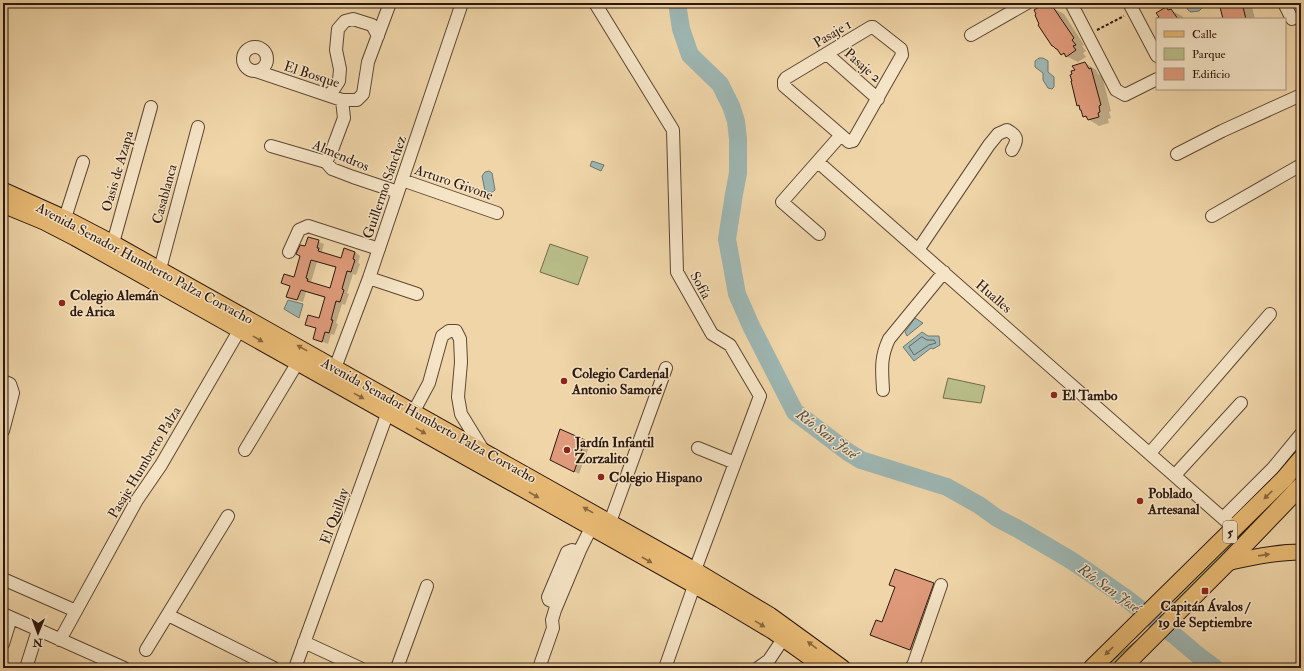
<svg xmlns="http://www.w3.org/2000/svg" width="1304" height="671" font-family="'IM FELL Double Pica',serif">
  <style>
    .green { fill: #b9bd88; stroke: #726a4a }
    .water { fill: #9db6b2; stroke: #707670 }
    .shadow { fill: #0003; fill-rule: evenodd }
    .lines { fill: none; stroke-linecap: round; stroke-linejoin: round }
    .shore { stroke: #64665f; stroke-width: 1 }
    .river { stroke: #9db6b2; stroke-width: 18 }
    .building { fill: #de9a7a; stroke: #2c170c; fill-rule: evenodd }
    .minor-casing { stroke: #5d4633; stroke-width: 14 }
    .major-casing { stroke: #2c170c; stroke-width: 17 }
    .highway-casing { stroke: #2c170c; stroke-width: 19 }
    .path { stroke: #2c170c; stroke-width: 2; stroke-dasharray: 3 2; stroke-linecap: butt }
    .minor { stroke: #f5e4c6; stroke-width: 12 }
    .major { stroke: #e8ba74; stroke-width: 15 }
    .highway { stroke: #e8ba74; stroke-width: 17 }
    .oneway { fill: #8a6840 }
    .poi-dot { fill: #8f2418; stroke: #f5e4c6; stroke-width: 1.5 }
    .labels { text-anchor: middle; stroke-width: 3; stroke-linejoin: round; paint-order: stroke }
    .shield { fill: #f5e4c6; stroke: #685444; stroke-width: 1 }
    .shield-label { font-size: 13px; font-weight: bold; fill: #2c170c }
    .street-label { font-size: 14px; fill: #2c170c; stroke: #f5e4c6 }
    .poi-label { font-size: 14px; font-weight: bold; fill: #2c170c; stroke: #f5e4c6; text-anchor: start }
    .water-label { font-size: 15px; font-style: italic; fill: #544f46; stroke: #f5e4c6 }
  </style>
  <rect width="100%" height="100%" fill="#efd5a8"/>
  <filter id="stains"><feTurbulence type="fractalNoise" baseFrequency=".005" numOctaves="4"/><feColorMatrix values="0 0 0 0 .2 0 0 0 0 .09 0 0 0 0 .02 0 0 0 .5 -.17"/></filter>
  <radialGradient id="worn" r=".72"><stop offset=".6" stop-color="#630" stop-opacity="0"/><stop offset="1" stop-color="#630" stop-opacity=".3"/></radialGradient>
  <path class="green" d="M550 244 588 257 578 285 540 272Z
    M948 378 985 386 981 403 943 398Z
    M1301 466V480L1173 610 1167 604Z
    M1136 641 1140 643 1116 668H1104Z"/>
  <path class="water" d="M1185 3H1205L1206 4 1199 11 1191 12 1188 10Z
    M1039 58H1043L1048 61V72L1054 77V87L1052 89 1048 88 1043 80V73L1035 67V61Z
    M592 161 604 165 601 171 590 166Z
    M489 171 492 173 495 190C492 193 489 193 485 191L482 176 485 172Z
    M288 300 303 304 299 318 284 309Z
    M915 318 923 323 907 336 905 332Z
    M922 332 928 336H939L940 345 933 349 931 348 914 361 903 347Z"/>
  <path class="shadow" d="M1150 3H1171V4L1157 7Z
    M1220 3H1251L1255 19H1224Z
    M1045 4 1064 14 1084 45 1082 46 1086 51 1083 53 1086 57 1078 62 1062 54 1056 49 1037 20Z
    M1166 8 1182 16 1184 19H1158Z
    M1085 63 1096 70 1098 74 1102 76 1111 111 1109 112 1111 118 1108 119 1109 123 1099 126 1088 119 1084 116 1078 105 1076 70Z
    M309 238 324 244 322 251 323 254 341 259 355 252 360 256 358 263 360 264 356 275 353 274 347 293 349 294 345 305 342 304 336 323 338 324 334 335 331 334 328 344 314 338 317 329 307 324 320 320 326 298 306 292 303 302 293 299 288 296 291 287 282 283 295 278ZM317 262 337 268 330 289 313 284 311 282Z
    M584 441 590 444 579 474 556 462Z
    M933 584 940 588 918 653 879 638 872 634 883 623 896 587Z"/>
  <g class="lines">
    <path class="shore" d="M922 337 927 340H934L936 343 929 345 914 355 909 347Z"/>
    <path class="river" d="M677 3 681 29 690 55 720 84 731 106 736 121 738 139V173L734 194 727 239 737 294 751 326 795 412 848 452 861 460 947 487 979 505 997 518 1018 529 1069 559 1093 575 1123 596 1174 635 1200 657 1215 668"/>
  </g>
  <path class="building" d="M1045 3 1047 6 1049 5 1051 8 1053 7 1074 38 1072 40 1076 45 1073 46 1076 50 1066 57 1064 53 1061 55 1057 49H1056L1053 46H1052L1038 25 1039 24 1035 15 1036 14 1034 10Z
    M1219 3H1242L1246 19H1223Z
    M1166 7 1168 10 1171 9 1178 19H1156L1159 17 1156 13Z
    M1085 62 1089 69 1091 68 1101 105 1099 106 1100 112 1098 113 1099 117 1088 120 1086 116 1083 117 1081 110H1080L1079 105 1077 106 1071 81H1072L1070 75 1072 74 1071 71 1075 70 1072 66Z
    M308 237 319 240 317 248H319L318 251 341 258 344 248 355 252 353 259 355 260 351 272 347 271 342 289 344 290 340 302 336 301 331 320H333L329 333 325 332 322 342 313 339 316 328 305 325 308 315 319 318 325 297 301 290 297 300 286 297 290 286 281 283 284 274 294 277 300 256 296 254 300 245 305 246ZM311 260 336 267 330 288 307 281 308 279 306 278Z
    M560 429 585 440 574 472 550 460Z
    M895 569 934 583 910 650 870 635 876 620 882 622 895 587 889 585Z"/>
  <g class="lines">
    <defs>
      <path id="minor" d="M595 3 673 130 677 272 712 334 730 345 760 396 695 570
        M1071 3 1116 90 1125 95 1157 79
        M1129 3 1157 56
        M1284 3 1292 19
        M871 27H873L901 49 902 55 853 141 849 142 784 86V81L786 78Z
        M971 35 1027 3
        M243 59a12 12 0 1 1 24 0a12 12 0 1 1-24 0Z
        M827 54 878 99
        M256 71 342 100 344 118 332 150 326 162
        M330 95 339 81 340 69 336 50 338 29 345 21 353 19 372 25 378 36
        M342 100H357L363 94 368 62 390 3
        M271 146 326 162 332 169 353 177 398 192
        M1177 154 1222 131 1301 95
        M818 162 1234 528
        M402 180 497 213
        M1212 216 1301 165
        M65 218 83 162
        M819 234 782 202 840 136
        M113 243 151 107
        M918 250 989 145 998 134 1007 130C1018 136 1018 140 1012 150
        M289 252 299 230 308 226 379 249
        M160 269 198 127
        M369 278 417 294
        M332 376 369 278 462 3
        M3 381 10 384 13 393 3 431
        M883 390C882 370 880 358 889 339L944 272
        M414 411 429 383 442 336 449 331H456L460 339 461 362 458 397 461 414 483 450
        M698 448 735 463
        M245 450 298 362
        M1150 453 1270 314
        M1175 475 1241 403
        M1223 518 1273 468 1301 434
        M610 522 666 368
        M3 579 76 611
        M557 604 549 600 548 597 567 552 572 550 579 552
        M3 614 124 668
        M168 615 274 668
        M60 640 137 500 161 465 240 329
        M304 642 360 668
        M3 644 11 618
        M146 650 228 516
        M26 668 38 630
        M295 668 390 406
        M397 668 427 586
        M539 668 553 628 552 620 555 610 581 548 591 528
        M665 668 694 586
        M758 668 769 660 783 639
        M911 668 914 663 941 585"/>
      <path id="major" d="M3 190 65 218 113 243 695 570 770 615 843 668
        M3 205 44 222 75 238 720 600 772 631 824 668
        M1227 563C1252 557 1276 552 1301 552"/>
      <path id="highway" d="M1092 668 1284 479 1301 459
        M1122 668 1227 563 1301 486"/>
    </defs>
    <use href="#minor" class="minor-casing"/>
    <use href="#major" class="major-casing"/>
    <use href="#highway" class="highway-casing"/>
    <path class="path" d="M1097 30 1124 16"/>
    <use href="#minor" class="minor"/>
    <use href="#major" class="major"/>
    <use href="#highway" class="highway"/>
  </g>
  <defs><path id="oneway-solid" d="M-6-.8H1V-3.2L6.5 0L1 3.2V.8H-6Z"/></defs>
  <g class="oneway">
    <use href="#oneway-solid" transform="translate(258 339) rotate(29)"/>
    <use href="#oneway-solid" transform="translate(302 348) rotate(-151)"/>
    <use href="#oneway-solid" transform="translate(359 396) rotate(29)"/>
    <use href="#oneway-solid" transform="translate(421 431) rotate(30)"/>
    <use href="#oneway-solid" transform="translate(534 495) rotate(30)"/>
    <use href="#oneway-solid" transform="translate(1268 495) rotate(136)"/>
    <use href="#oneway-solid" transform="translate(588 510) rotate(-151)"/>
    <use href="#oneway-solid" transform="translate(1264 555) rotate(-8)"/>
    <use href="#oneway-solid" transform="translate(647 560) rotate(30)"/>
    <use href="#oneway-solid" transform="translate(760 624) rotate(32)"/>
    <use href="#oneway-solid" transform="translate(812 645) rotate(-143)"/>
    <use href="#oneway-solid" transform="translate(1109 651) rotate(136)"/>
  </g>
  <g class="poi-dot">
    <circle cx="62" cy="303" r="4"/>
    <circle cx="564" cy="381" r="4"/>
    <circle cx="1054" cy="395" r="4"/>
    <circle cx="567" cy="450" r="4"/>
    <circle cx="601" cy="477" r="4"/>
    <circle cx="1140" cy="501" r="4"/>
    <rect x="1201" y="587" width="8" height="8" rx="2"/>
  </g>
  <g class="labels">
    <rect class="shield" x="1223" y="521" width="14" height="22" rx="3"/>
    <g class="shield-label">
      <text x="1230" y="537">5</text>
    </g>
    <g class="street-label">
      <text transform="translate(832 33) rotate(-31)" y="5">Pasaje 1</text>
      <text transform="translate(863 65) rotate(41)" y="5">Pasaje 2</text>
      <text transform="translate(312 74) rotate(18)" y="5">El Bosque</text>
      <text transform="translate(341 155) rotate(23)" y="5">Almendros</text>
      <text transform="translate(117 171) rotate(-74)" y="5">Oasis de Azapa</text>
      <text transform="translate(454 182) rotate(19)" y="5">Arturo Givone</text>
      <text transform="translate(384 187) rotate(-71)" y="5">Guillermo Sánchez</text>
      <text transform="translate(164 194) rotate(-75)" y="5">Casablanca</text>
      <text transform="translate(145 263) rotate(28)" y="5">Avenida Senador Humberto Palza Corvacho</text>
      <text transform="translate(701 285) rotate(61)" y="5">Sofía</text>
      <text transform="translate(994 296) rotate(41)" y="5">Hualles</text>
      <text transform="translate(429 420) rotate(29)" y="5">Avenida Senador Humberto Palza Corvacho</text>
      <text transform="translate(144 462) rotate(-59)" y="5">Pasaje Humberto Palza</text>
      <text transform="translate(334 516) rotate(-70)" y="5">El Quillay</text>
    </g>
    <g class="poi-label">
      <text x="70" y="300">Colegio Alemán<tspan x="70" dy="16">de Arica</tspan></text>
      <text x="572" y="378">Colegio Cardenal<tspan x="572" dy="16">Antonio Samoré</tspan></text>
      <text x="1062" y="400">El Tambo</text>
      <text x="575" y="447">Jardín Infantil<tspan x="575" dy="16">Zorzalito</tspan></text>
      <text x="609" y="482">Colegio Hispano</text>
      <text x="1148" y="498">Poblado<tspan x="1148" dy="16">Artesanal</tspan></text>
      <text x="1205" y="611" text-anchor="middle">Capitán Ávalos /<tspan x="1205" dy="16">19 de Septiembre</tspan></text>
    </g>
    <g class="water-label">
      <text transform="translate(827 434) rotate(37)" y="5">Río San José</text>
      <text transform="translate(1109 588) rotate(36)" y="5">Río San José</text>
    </g>
  </g>
  <rect width="1304" height="671" fill="none" stroke="#efd5a8" stroke-width="16"/>
  <rect x="4" y="4" width="1296" height="663" fill="none" stroke="#2c170c" stroke-width="2"/>
  <rect x="8" y="8" width="1288" height="655" fill="none" stroke="#2c170c"/>
  <rect x="1156" y="18" width="130" height="72" fill="#f5e4c6" stroke="#a5927c"/>
  <rect x="1164" y="31" width="20" height="6" fill="#e8ba74" stroke="#a5927c"/>
  <text x="1192" y="38" font-size="12" fill="#2c170c">Calle</text>
  <rect x="1164" y="48" width="20" height="12" fill="#b9bd88" stroke="#a5927c"/>
  <text x="1192" y="58" font-size="12" fill="#2c170c">Parque</text>
  <rect x="1164" y="68" width="20" height="12" fill="#de9a7a" stroke="#a5927c"/>
  <text x="1192" y="78" font-size="12" fill="#2c170c">Edificio</text>
  <g transform="translate(38 633) rotate(181)" stroke="#f5e4c6" stroke-width="3" paint-order="stroke">
  <path d="M0-3L7 15L0 10L-7 15Z" fill="#2c170c"/>
  <text y="-6" font-size="11" font-weight="bold" text-anchor="middle" fill="#2c170c">N</text>
  </g>
  <rect width="100%" height="100%" filter="url(#stains)"/>
  <rect width="100%" height="100%" fill="url(#worn)"/>
</svg>
